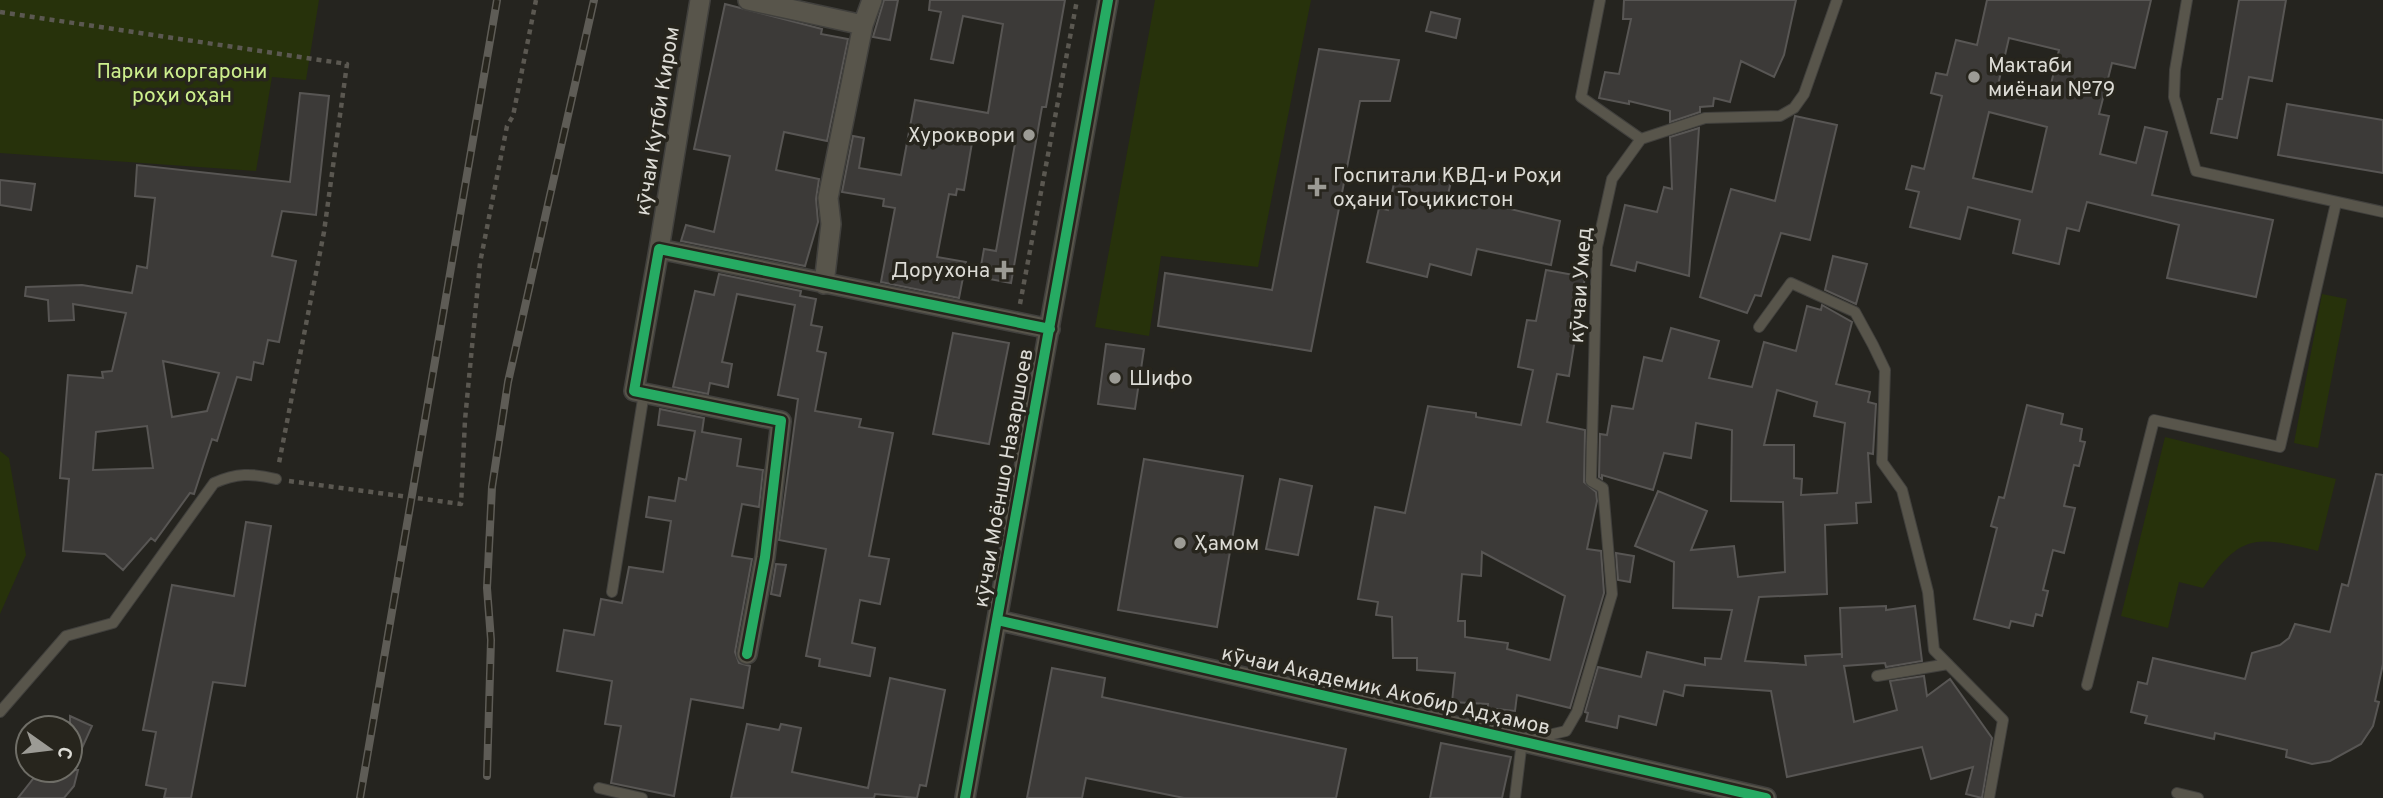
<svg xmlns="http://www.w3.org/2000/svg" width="2383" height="798" font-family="Overpass,sans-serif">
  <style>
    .green { fill: #27320b }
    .building { fill: #3c3a38; stroke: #585654; stroke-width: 2; fill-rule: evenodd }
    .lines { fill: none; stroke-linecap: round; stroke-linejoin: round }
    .lane-casing { stroke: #41403d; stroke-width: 12 }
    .street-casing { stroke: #41403d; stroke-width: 22 }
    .path { stroke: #5b5851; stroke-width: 4.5; stroke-dasharray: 5 5; stroke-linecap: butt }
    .lane { stroke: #58554b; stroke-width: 10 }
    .street { stroke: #58554b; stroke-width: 19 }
    .rail-casing { stroke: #5e5c56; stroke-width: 8 }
    .rail { stroke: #27251d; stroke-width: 5; stroke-dasharray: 16; stroke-linecap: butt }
    .cycleway-casing { stroke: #27251d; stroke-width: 15 }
    .cycleway { stroke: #26ab63; stroke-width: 10 }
    .poi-dot { fill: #9c9b95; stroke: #27251d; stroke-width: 2.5 }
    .labels { text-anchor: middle; stroke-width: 7; stroke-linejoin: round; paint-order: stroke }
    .poi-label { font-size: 21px; fill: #dcdbd5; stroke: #27251d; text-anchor: start }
    .park-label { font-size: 21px; fill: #cdef8d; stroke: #27251d }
    .street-label { font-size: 21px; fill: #dcdbd5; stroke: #27251d }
  </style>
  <rect width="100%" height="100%" fill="#25241f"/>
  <path class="green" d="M0 0H319L306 80 272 77 256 171 0 153Z
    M1155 0H1311L1258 267 1161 256 1149 336 1095 327Z
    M2322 294 2347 299 2318 448 2294 443Z
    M2165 437 2336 479 2318 551C2256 536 2241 533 2203 588L2179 582 2168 628 2121 616Z
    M0 451 9 458 26 555 0 614Z"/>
  <path class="building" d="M884 0H898L890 40 873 37Z
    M930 0H1065L1046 107H1042L1011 283 979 277 984 249 996 251 1016 138 974 131 964 190 957 189 956 195 949 194 937 257 966 262 959 298 881 282 895 208 883 206 884 199 842 192 853 136 864 138 859 168 901 175 915 100 988 113 1003 24 963 16 953 63 931 59 941 12 929 10Z
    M1624 0H1796L1784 55 1774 77 1741 61 1730 102 1714 98 1713 106 1700 107V112L1670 122V111L1629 101V104L1599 98 1605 72 1619 74 1631 19H1623Z
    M1987 0H2151L2135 68 2112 63 2099 114 2109 116 2100 154 2136 163 2145 127 2167 132 2152 195 2273 220 2256 297 2167 278 2179 225 2087 202 2079 231 2067 228 2059 264 2013 253 2020 220 1968 207 1960 239 1910 227 1919 192 1906 189 1912 166 1924 169 1942 96 1931 93 1936 73 1947 75 1956 40 1977 45ZM2009 38 2059 50 2048 97 1998 85ZM1989 112 2047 127 2032 192 1973 178Z
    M2239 0H2286L2272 81 2249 77 2237 138 2211 133 2218 99H2222Z
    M725 4 822 29 821 34 848 39 827 141 784 132 776 170 819 179 816 199 818 222 805 266 681 241 686 225 714 232 730 156 694 149Z
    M1431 12 1460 19 1456 38 1426 31Z
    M1319 49 1399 60 1390 101H1360L1311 351 1158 326 1165 273 1272 290Z
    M300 93 329 96 316 215 282 211 272 256 296 261 279 342 268 340 263 364 254 362 251 380 237 377 217 441 212 439 194 494 190 493 155 541 151 538 123 570 105 554 63 551 69 479 60 478 68 375 103 378 102 372 112 371 126 313 73 304 74 320 49 321 48 300 25 296 26 287 82 285 132 293 137 266 147 268 155 198 135 196 137 165 290 182ZM163 361 219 373 207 411 172 417ZM147 426 153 468 93 470 96 432Z
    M2287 104 2383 120V173L2278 155Z
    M1795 116 1837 125 1810 240 1781 233 1761 296 1755 295 1747 313 1700 297 1731 189 1775 201Z
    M1699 128 1689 276 1637 262 1635 271 1611 265 1625 205 1657 212 1664 187 1672 189 1670 137Z
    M1397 170 1451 182 1448 194 1560 221 1551 265 1477 249 1471 275 1430 264 1427 277 1367 262 1379 208 1388 210Z
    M0 180 35 184 31 210 0 205Z
    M1833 256 1867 264 1856 304 1825 290Z
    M1546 270 1585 277 1569 376 1557 374 1547 422 1585 430 1584 482 1596 492 1597 501 1587 549 1601 551 1604 593 1570 708 1517 695 1515 711 1488 708V704L1452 702 1455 673 1417 670V658H1393L1392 617 1376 615 1378 602 1358 599 1375 507 1405 513 1428 406 1476 413V417L1521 425 1533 370 1518 367 1527 320 1536 321ZM1482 552 1565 596 1550 660 1507 649 1508 643 1465 637V621H1458L1462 574 1481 576Z
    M719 274 801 291 800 296 816 299 811 325 822 327 817 351 826 353 815 411 861 419 859 427 893 433 869 556 889 559 880 604 860 600 852 643 875 648 870 676 819 666 820 659 806 656 826 549 779 540 798 399 778 395 795 305 737 294 722 362 732 364 728 387 710 383 708 394 673 387 695 291 714 295Z
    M1822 305 1852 322 1836 384 1870 392 1868 402 1876 404 1873 454 1868 453 1871 502 1856 503 1857 523 1825 525 1827 594 1759 597 1745 661 1806 665 1805 656 1842 654V658L1840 608 1886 606V610L1915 606 1922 661 1886 667 1885 663 1844 666 1854 722 1897 710 1890 681 1924 676 1927 696 1950 679 1992 738 1982 798 1966 794 1973 767 1931 779 1922 747 1787 777 1771 691 1685 685 1683 696 1664 691 1656 725 1619 716 1617 728 1586 721 1588 713 1585 712 1598 667 1641 677 1647 652 1705 665V658L1721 659 1732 610 1673 608 1674 562 1635 546 1658 491 1707 511 1691 550 1734 546 1738 577 1785 572 1783 502 1731 501 1732 430 1696 423 1691 458 1664 453 1653 490 1602 475V479L1599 477 1600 434 1607 435 1612 406 1633 409 1644 357 1662 361 1671 328 1719 341 1709 378 1752 387 1764 342 1796 351 1807 306 1821 310ZM1777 390 1817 402 1814 416 1845 423 1837 493 1801 495 1802 479 1794 478V445H1764Z
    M953 333 1009 343 989 444 933 434Z
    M1106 344 1144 349 1135 409 1098 404Z
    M2027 405 2063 414 2061 424 2082 429 2080 441 2085 442 2079 466 2074 465 2064 506 2075 508 2064 553 2053 550 2043 590 2048 591 2042 616 2036 614 2033 626 2011 621 2009 628 1974 619 1997 528 1991 526 1999 497 2004 498Z
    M660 409 704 418 702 432 741 439 737 466 763 470 759 507 742 504 732 556 752 559 735 652 739 663 750 666 743 708 691 699 674 796 611 783 621 726 605 724 612 681 557 671 564 630 594 635 601 599 622 603 629 567 663 572 671 521 646 517 649 497 675 501 679 478 686 480 695 431 658 425Z
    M1144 459 1243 476 1217 627 1118 610Z
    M2376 474 2383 475V664L2375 701 2379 702 2373 726 2361 744 2330 761 2312 764 2286 757 2287 750 2215 733 2214 739 2145 723 2147 716 2131 712 2138 682 2147 684 2153 658 2245 679 2252 653 2280 645 2289 638 2295 624 2330 632 2342 584 2348 586Z
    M1280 479 1312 486 1298 555 1266 549Z
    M246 522 271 526 245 686 213 682 191 798H164L166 789 146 785 156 732 143 730 172 585 234 596Z
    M1616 553 1634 556 1630 582 1618 580Z
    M776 564 786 565 780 596 771 594Z
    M1052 668 1105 678 1102 697 1346 749 1336 798H1184L1086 778 1082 798H1027Z
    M890 678 945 690 926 786 920 785 917 798 875 794 874 798H731L747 724 779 730 781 724 801 728 792 772 868 788Z
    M70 716 92 726 72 770H78L74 786 64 798H18L40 770H70Z
    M1441 743 1511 757 1502 798H1430Z"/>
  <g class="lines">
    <defs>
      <path id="lane" d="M1600 0 1581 97 1641 139
        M2187 0 2175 70 2174 97 2196 171 2383 212
        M1759 327 1791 283 1855 312 1873 345 1885 370 1882 462 1902 490 1928 592 1934 650 2003 720 1989 798
        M612 592 644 393
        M1877 676 1948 664
        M2087 685 2154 420 2280 447 2336 203
        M0 712 66 636 113 623 214 483C236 473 252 473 276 479
        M599 788 642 798
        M2177 793 2198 798
        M1515 798 1522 741 1566 731 1577 712 1612 594 1603 488 1591 481 1597 247 1612 179 1641 139 1705 118 1780 116 1794 108 1804 94 1837 0"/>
      <path id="street" d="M748 0 863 25 828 198 831 224 824 284
        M863 25 872 0
        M659 249 700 0
        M997 620 1766 798
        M747 654 765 557 781 421 634 391 659 249 1050 329
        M965 798 1108 0"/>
    </defs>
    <use href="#lane" class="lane-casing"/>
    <use href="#street" class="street-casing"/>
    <path class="path" d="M0 12 347 64 324 232 279 463
      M1020 304 1077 0
      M289 481 461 504 465 420 480 263 507 126 513 116 536 0"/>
    <use href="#lane" class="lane"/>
    <use href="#street" class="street"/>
    <defs>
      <path id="rail" d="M487 776 491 640 487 588 492 487 508 382 594 0
        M360 798 497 0"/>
    </defs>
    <use href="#rail" class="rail-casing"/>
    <use href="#rail" class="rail"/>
    <defs>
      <path id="cycleway" d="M997 620 1766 798
        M747 654 765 557 781 421 634 391 659 249 1050 329
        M965 798 1108 0"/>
    </defs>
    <use href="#cycleway" class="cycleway-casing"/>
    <use href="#cycleway" class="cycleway"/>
  </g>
  <g class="poi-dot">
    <circle cx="1974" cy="77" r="7"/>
    <circle cx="1029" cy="135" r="7"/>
    <path d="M1313.5 176.5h7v7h7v7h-7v7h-7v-7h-7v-7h7z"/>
    <path d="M1000.5 259.5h7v7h7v7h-7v7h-7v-7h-7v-7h7z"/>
    <circle cx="1115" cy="378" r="7"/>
    <circle cx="1180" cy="543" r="7"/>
  </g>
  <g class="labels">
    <g class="poi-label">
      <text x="1988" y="72">Мактаби<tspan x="1988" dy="24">миёнаи №79</tspan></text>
      <text x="1015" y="142" text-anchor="end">Хуроквори</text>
      <text x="1333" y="182">Госпитали КВД-и Роҳи<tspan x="1333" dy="24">оҳани Тоҷикистон</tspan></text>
      <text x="990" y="277" text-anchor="end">Дорухона</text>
      <text x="1129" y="385">Шифо</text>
      <text x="1194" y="550">Ҳамом</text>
    </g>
    <g class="park-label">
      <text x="182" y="78">Парки коргарони<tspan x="182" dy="24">роҳи оҳан</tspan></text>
    </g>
    <g class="street-label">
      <text transform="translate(657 121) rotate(-81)" y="7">кӯчаи Кутби Киром</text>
      <text transform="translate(1580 285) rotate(-86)" y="7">кӯчаи Умед</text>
      <text transform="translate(1003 478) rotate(-80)" y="7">кӯчаи Моёншо Назаршоев</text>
      <text transform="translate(1386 690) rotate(13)" y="7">кӯчаи Академик Акобир Адҳамов</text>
    </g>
  </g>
  <g transform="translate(49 749) rotate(104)"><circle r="33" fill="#27251d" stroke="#6f6e67" stroke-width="2"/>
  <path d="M0-5L12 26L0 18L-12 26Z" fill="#9c9b95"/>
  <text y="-10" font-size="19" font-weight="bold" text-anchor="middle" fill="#dcdbd5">С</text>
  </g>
</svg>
